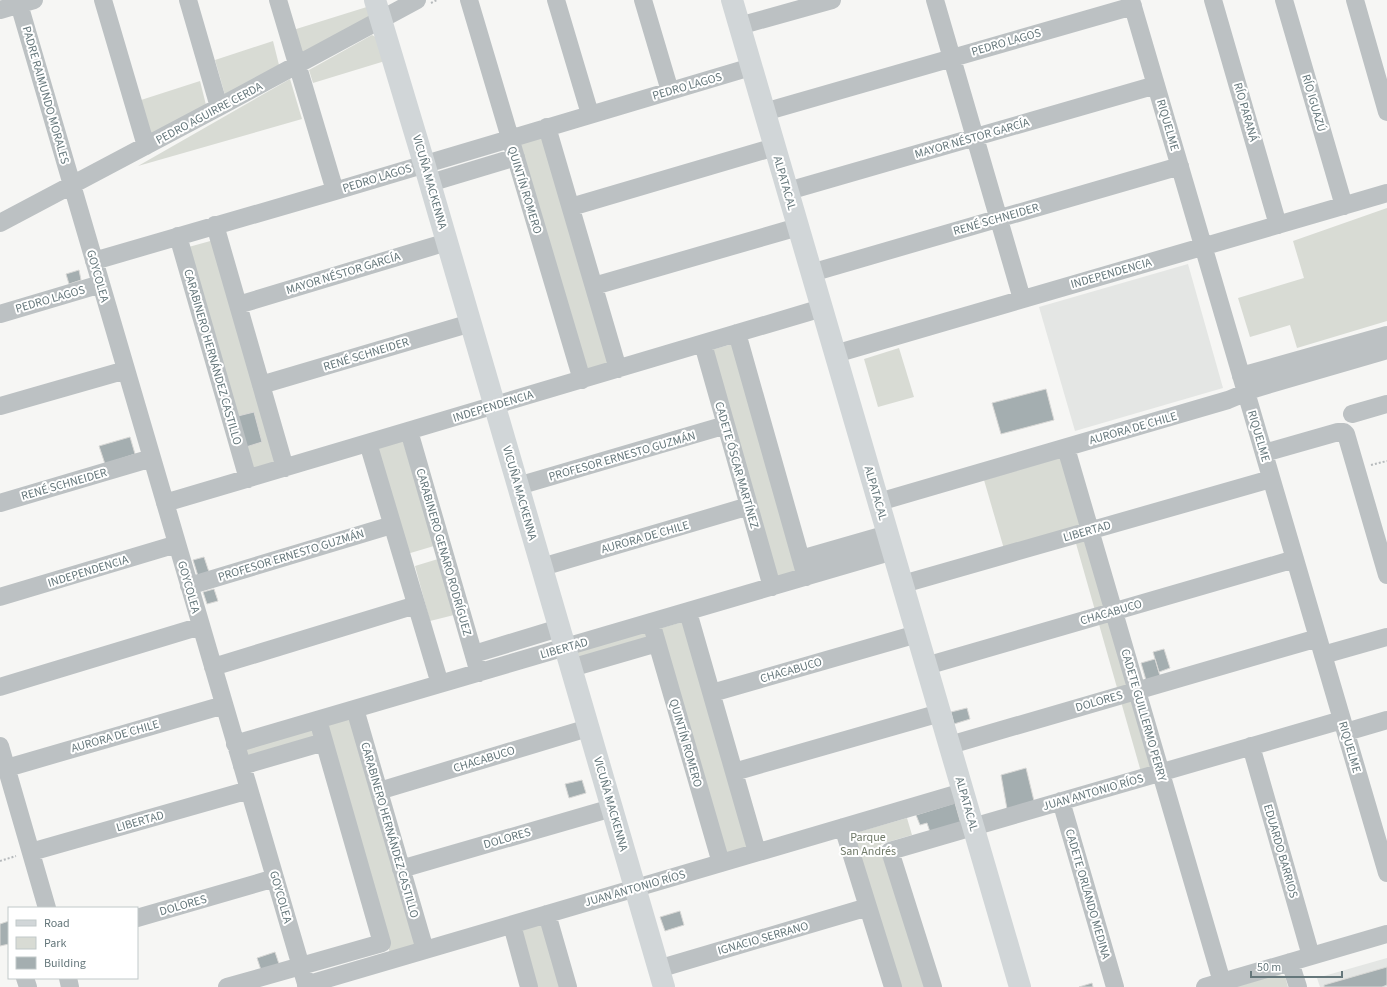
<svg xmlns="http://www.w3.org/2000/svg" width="1387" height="987" font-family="'Source Sans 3',sans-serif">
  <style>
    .built { fill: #e4e6e4 }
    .green { fill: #d8dbd4 }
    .building { fill: #a4aeb0; stroke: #d8d8d6 }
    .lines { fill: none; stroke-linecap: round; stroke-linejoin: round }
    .path { stroke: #b6babc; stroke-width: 2; stroke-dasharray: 2 2; stroke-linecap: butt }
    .minor { stroke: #bcc1c3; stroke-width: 18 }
    .major { stroke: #d1d6d8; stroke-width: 22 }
    .labels { text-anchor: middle; stroke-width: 4; stroke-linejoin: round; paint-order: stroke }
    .street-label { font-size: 12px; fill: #65777b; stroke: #fff }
    .park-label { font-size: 12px; fill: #6f7967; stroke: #fff }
  </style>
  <rect width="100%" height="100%" fill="#f6f6f4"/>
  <path class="built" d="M1188 264 1223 388 1075 431 1039 307Z
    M1387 958V987H1320L1317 978Z"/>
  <path class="green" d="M370 6 373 16 301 56 293 30Z
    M372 35 379 39 385 61 313 83 309 70Z
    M273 41 279 65 225 95 215 60Z
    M290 79 302 119 138 166Z
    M200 81 206 105 151 135 141 100Z
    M545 135 610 364 583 372 517 144Z
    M1387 208V321L1297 348 1290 325 1250 337 1238 298 1304 278 1293 241Z
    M214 240 276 462 247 470 185 248Z
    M736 343 801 573 776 581 711 350Z
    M899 348 914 397 878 407 864 359Z
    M403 441 434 546 407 554 378 448Z
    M1062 457 1082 526 1004 549 984 480Z
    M1088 534 1156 771 1141 772 1075 540Z
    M438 559 454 615 430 621 415 566Z
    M686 621 752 851 725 859 658 629Z
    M648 627 652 640 576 662 572 648Z
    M353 717 420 948 391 957 325 724Z
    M315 725 319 742 245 762 241 745Z
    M907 818 912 835 881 844 925 987H900L851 834Z
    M544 922 563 987H533L516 931Z
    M1275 975 1285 976 1288 987H1235Z"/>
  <path class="building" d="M79 270 81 280 69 284 66 274Z
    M1046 389 1054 420 1001 434 992 403Z
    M254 412 262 442 246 447 238 416Z
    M130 437 135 454 105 464 99 446Z
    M204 557 209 572 198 576 193 560Z
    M214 589 218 601 207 604 203 592Z
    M1164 649 1170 668 1159 672 1153 652Z
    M1155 659 1160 676 1146 680 1141 663Z
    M967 708 970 719 954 724 951 712Z
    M1026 768 1034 801 1007 809 1001 775Z
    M582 780 586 793 569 798 565 784Z
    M955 803 961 824 930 832 927 823 920 825 916 815Z
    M680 911 684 925 665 931 660 917Z
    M9 921V944L0 946V924Z
    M275 952 279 964 261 970 257 958Z
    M1387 967V985L1382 987H1324V985Z
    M1092 983 1093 987H1079Z"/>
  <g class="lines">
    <path class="path" d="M431 3 437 0
      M1371 465 1387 461
      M0 861 16 856"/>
    <path class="minor" d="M103 0 146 146
      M188 0 219 107
      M278 0 335 191
      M469 0 582 380
      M556 0 590 114
      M643 0 670 91
      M935 0 1022 299
      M1131 0 1387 873
      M1213 0 1278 225
      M1284 0 1344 206
      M1355 0 1387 112
      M19 4 307 987
      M0 10 34 0
      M739 26 832 0
      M764 112 1133 6
      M547 127 618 369
      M430 183 516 157
      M788 191 1156 85
      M571 207 775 147
      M0 223 219 107 417 0
      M215 225 285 468
      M178 236 248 479
      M94 261 335 191 751 67
      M811 273 1180 166
      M594 286 798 227
      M238 305 447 242
      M0 314 101 284
      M737 333 806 577
      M703 344 772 587
      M835 354 1387 193
      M1241 376 1387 335
      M261 385 471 323
      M0 406 126 370
      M1352 414 1387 404
      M409 431 479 673
      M368 443 440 684
      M1066 448 1222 982
      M1264 453 1338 432H1344L1346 434 1387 575
      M518 486 726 425
      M879 502 1228 400 1257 388 1387 350
      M0 503 152 458
      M165 503 822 308
      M801 559 888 534
      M542 567 749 506
      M903 584 1271 479
      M189 586 392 525
      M0 597 177 544
      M688 612 757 852
      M651 622 721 863
      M474 654 559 628
      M1323 655 1387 637
      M926 666 1295 559
      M213 667 416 605
      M571 668 657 643
      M0 687 201 626
      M712 693 917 634
      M355 709 425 950
      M1346 732 1387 720
      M235 744 893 551
      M950 745 1318 638
      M0 746 47 908
      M1251 746 1311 956
      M242 766 324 742
      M7 768 224 705
      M734 772 940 713
      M379 791 588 728
      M1061 801 1115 987
      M843 827 893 987
      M31 852 249 790
      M401 869 612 808
      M547 914 568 987
      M137 918 275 878
      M512 925 529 987
      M1290 962 1298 987
      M658 969 868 907
      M25 978 28 987
      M68 978 70 987
      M306 985 963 792
      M227 987 382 943 318 720
      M933 987 890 851 1342 720
      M1205 987 1387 934"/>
    <path class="major" d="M375 0 424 163 664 987
      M732 0 1020 987"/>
  </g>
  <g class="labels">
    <g class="street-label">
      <text transform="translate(1006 42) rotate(-16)" y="4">PEDRO LAGOS</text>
      <text transform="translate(687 86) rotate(-16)" y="4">PEDRO LAGOS</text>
      <text transform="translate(46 95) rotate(74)" y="4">PADRE RAIMUNDO MORALES</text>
      <text transform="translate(1314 103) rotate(74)" y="4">RÍO IGUAZÚ</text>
      <text transform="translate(1246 112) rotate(74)" y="4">RÍO PARANÁ</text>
      <text transform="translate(209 113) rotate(-28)" y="4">PEDRO AGUIRRE CERDA</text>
      <text transform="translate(1168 125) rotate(74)" y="4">RIQUELME</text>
      <text transform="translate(972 138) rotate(-16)" y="4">MAYOR NÉSTOR GARCÍA</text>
      <text transform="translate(377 178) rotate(-17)" y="4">PEDRO LAGOS</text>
      <text transform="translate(430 182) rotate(74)" y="4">VICUÑA MACKENNA</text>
      <text transform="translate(785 183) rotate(74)" y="4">ALPATACAL</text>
      <text transform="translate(525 190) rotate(73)" y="4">QUINTÍN ROMERO</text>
      <text transform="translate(996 219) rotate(-16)" y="4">RENÉ SCHNEIDER</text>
      <text transform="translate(343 273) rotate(-17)" y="4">MAYOR NÉSTOR GARCÍA</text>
      <text transform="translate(1111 273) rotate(-16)" y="4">INDEPENDENCIA</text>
      <text transform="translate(98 276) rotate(74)" y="4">GOYCOLEA</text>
      <text transform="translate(50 299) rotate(-16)" y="4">PEDRO LAGOS</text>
      <text transform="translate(366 354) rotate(-17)" y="4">RENÉ SCHNEIDER</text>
      <text transform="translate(213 357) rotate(74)" y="4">CARABINERO HERNÁNDEZ CASTILLO</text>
      <text transform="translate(493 406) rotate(-17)" y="4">INDEPENDENCIA</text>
      <text transform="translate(1133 428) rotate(-16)" y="4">AURORA DE CHILE</text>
      <text transform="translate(1259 436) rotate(74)" y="4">RIQUELME</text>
      <text transform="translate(622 456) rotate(-16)" y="4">PROFESOR ERNESTO GUZMÁN</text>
      <text transform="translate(737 465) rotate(74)" y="4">CADETE ÓSCAR MARTÍNEZ</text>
      <text transform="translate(64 484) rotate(-16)" y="4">RENÉ SCHNEIDER</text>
      <text transform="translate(520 493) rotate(74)" y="4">VICUÑA MACKENNA</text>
      <text transform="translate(876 493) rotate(74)" y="4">ALPATACAL</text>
      <text transform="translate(1087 531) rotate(-16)" y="4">LIBERTAD</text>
      <text transform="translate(645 537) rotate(-16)" y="4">AURORA DE CHILE</text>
      <text transform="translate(444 552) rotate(74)" y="4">CARABINERO GENARO RODRÍGUEZ</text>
      <text transform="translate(291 555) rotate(-17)" y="4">PROFESOR ERNESTO GUZMÁN</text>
      <text transform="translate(88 571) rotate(-17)" y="4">INDEPENDENCIA</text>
      <text transform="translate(189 587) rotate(74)" y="4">GOYCOLEA</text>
      <text transform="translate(1111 612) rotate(-16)" y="4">CHACABUCO</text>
      <text transform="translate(564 648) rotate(-16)" y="4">LIBERTAD</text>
      <text transform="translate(791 670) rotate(-16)" y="4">CHACABUCO</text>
      <text transform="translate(1099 701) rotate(-16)" y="4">DOLORES</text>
      <text transform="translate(1144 715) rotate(74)" y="4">CADETE GUILLERMO PERRY</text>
      <text transform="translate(115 736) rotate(-16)" y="4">AURORA DE CHILE</text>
      <text transform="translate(686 743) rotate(74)" y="4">QUINTÍN ROMERO</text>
      <text transform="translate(1350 747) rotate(74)" y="4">RIQUELME</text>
      <text transform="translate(484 759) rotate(-17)" y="4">CHACABUCO</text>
      <text transform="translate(1093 792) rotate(-16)" y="4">JUAN ANTONIO RÍOS</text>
      <text transform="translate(611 804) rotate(74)" y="4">VICUÑA MACKENNA</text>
      <text transform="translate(967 804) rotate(74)" y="4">ALPATACAL</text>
      <text transform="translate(140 821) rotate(-16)" y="4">LIBERTAD</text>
      <text transform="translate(390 830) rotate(74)" y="4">CARABINERO HERNÁNDEZ CASTILLO</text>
      <text transform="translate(507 838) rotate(-16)" y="4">DOLORES</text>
      <text transform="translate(1281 851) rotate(74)" y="4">EDUARDO BARRIOS</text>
      <text transform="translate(635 888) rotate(-16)" y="4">JUAN ANTONIO RÍOS</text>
      <text transform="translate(1088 894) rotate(74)" y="4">CADETE ORLANDO MEDINA</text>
      <text transform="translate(281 897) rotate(74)" y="4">GOYCOLEA</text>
      <text transform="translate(183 905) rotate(-16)" y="4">DOLORES</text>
      <text transform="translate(763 938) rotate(-16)" y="4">IGNACIO SERRANO</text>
    </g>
    <g class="park-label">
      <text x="868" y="841">Parque<tspan x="868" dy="14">San Andrés</tspan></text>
    </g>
  </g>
  <rect x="8" y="907" width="130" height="72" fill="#ffffff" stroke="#c1c9ca"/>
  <rect x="16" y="920" width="20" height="6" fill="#d1d6d8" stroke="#c1c9ca"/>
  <text x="44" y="927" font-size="12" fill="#65777b">Road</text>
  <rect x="16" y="937" width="20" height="12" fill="#d8dbd4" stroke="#c1c9ca"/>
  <text x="44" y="947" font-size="12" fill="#65777b">Park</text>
  <rect x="16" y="957" width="20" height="12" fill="#a4aeb0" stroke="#c1c9ca"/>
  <text x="44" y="967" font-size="12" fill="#65777b">Building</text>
  <path d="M1251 971v6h91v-6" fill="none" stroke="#65777b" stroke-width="2"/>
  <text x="1257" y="971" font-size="12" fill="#65777b" stroke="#ffffff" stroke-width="3" paint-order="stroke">50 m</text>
</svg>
